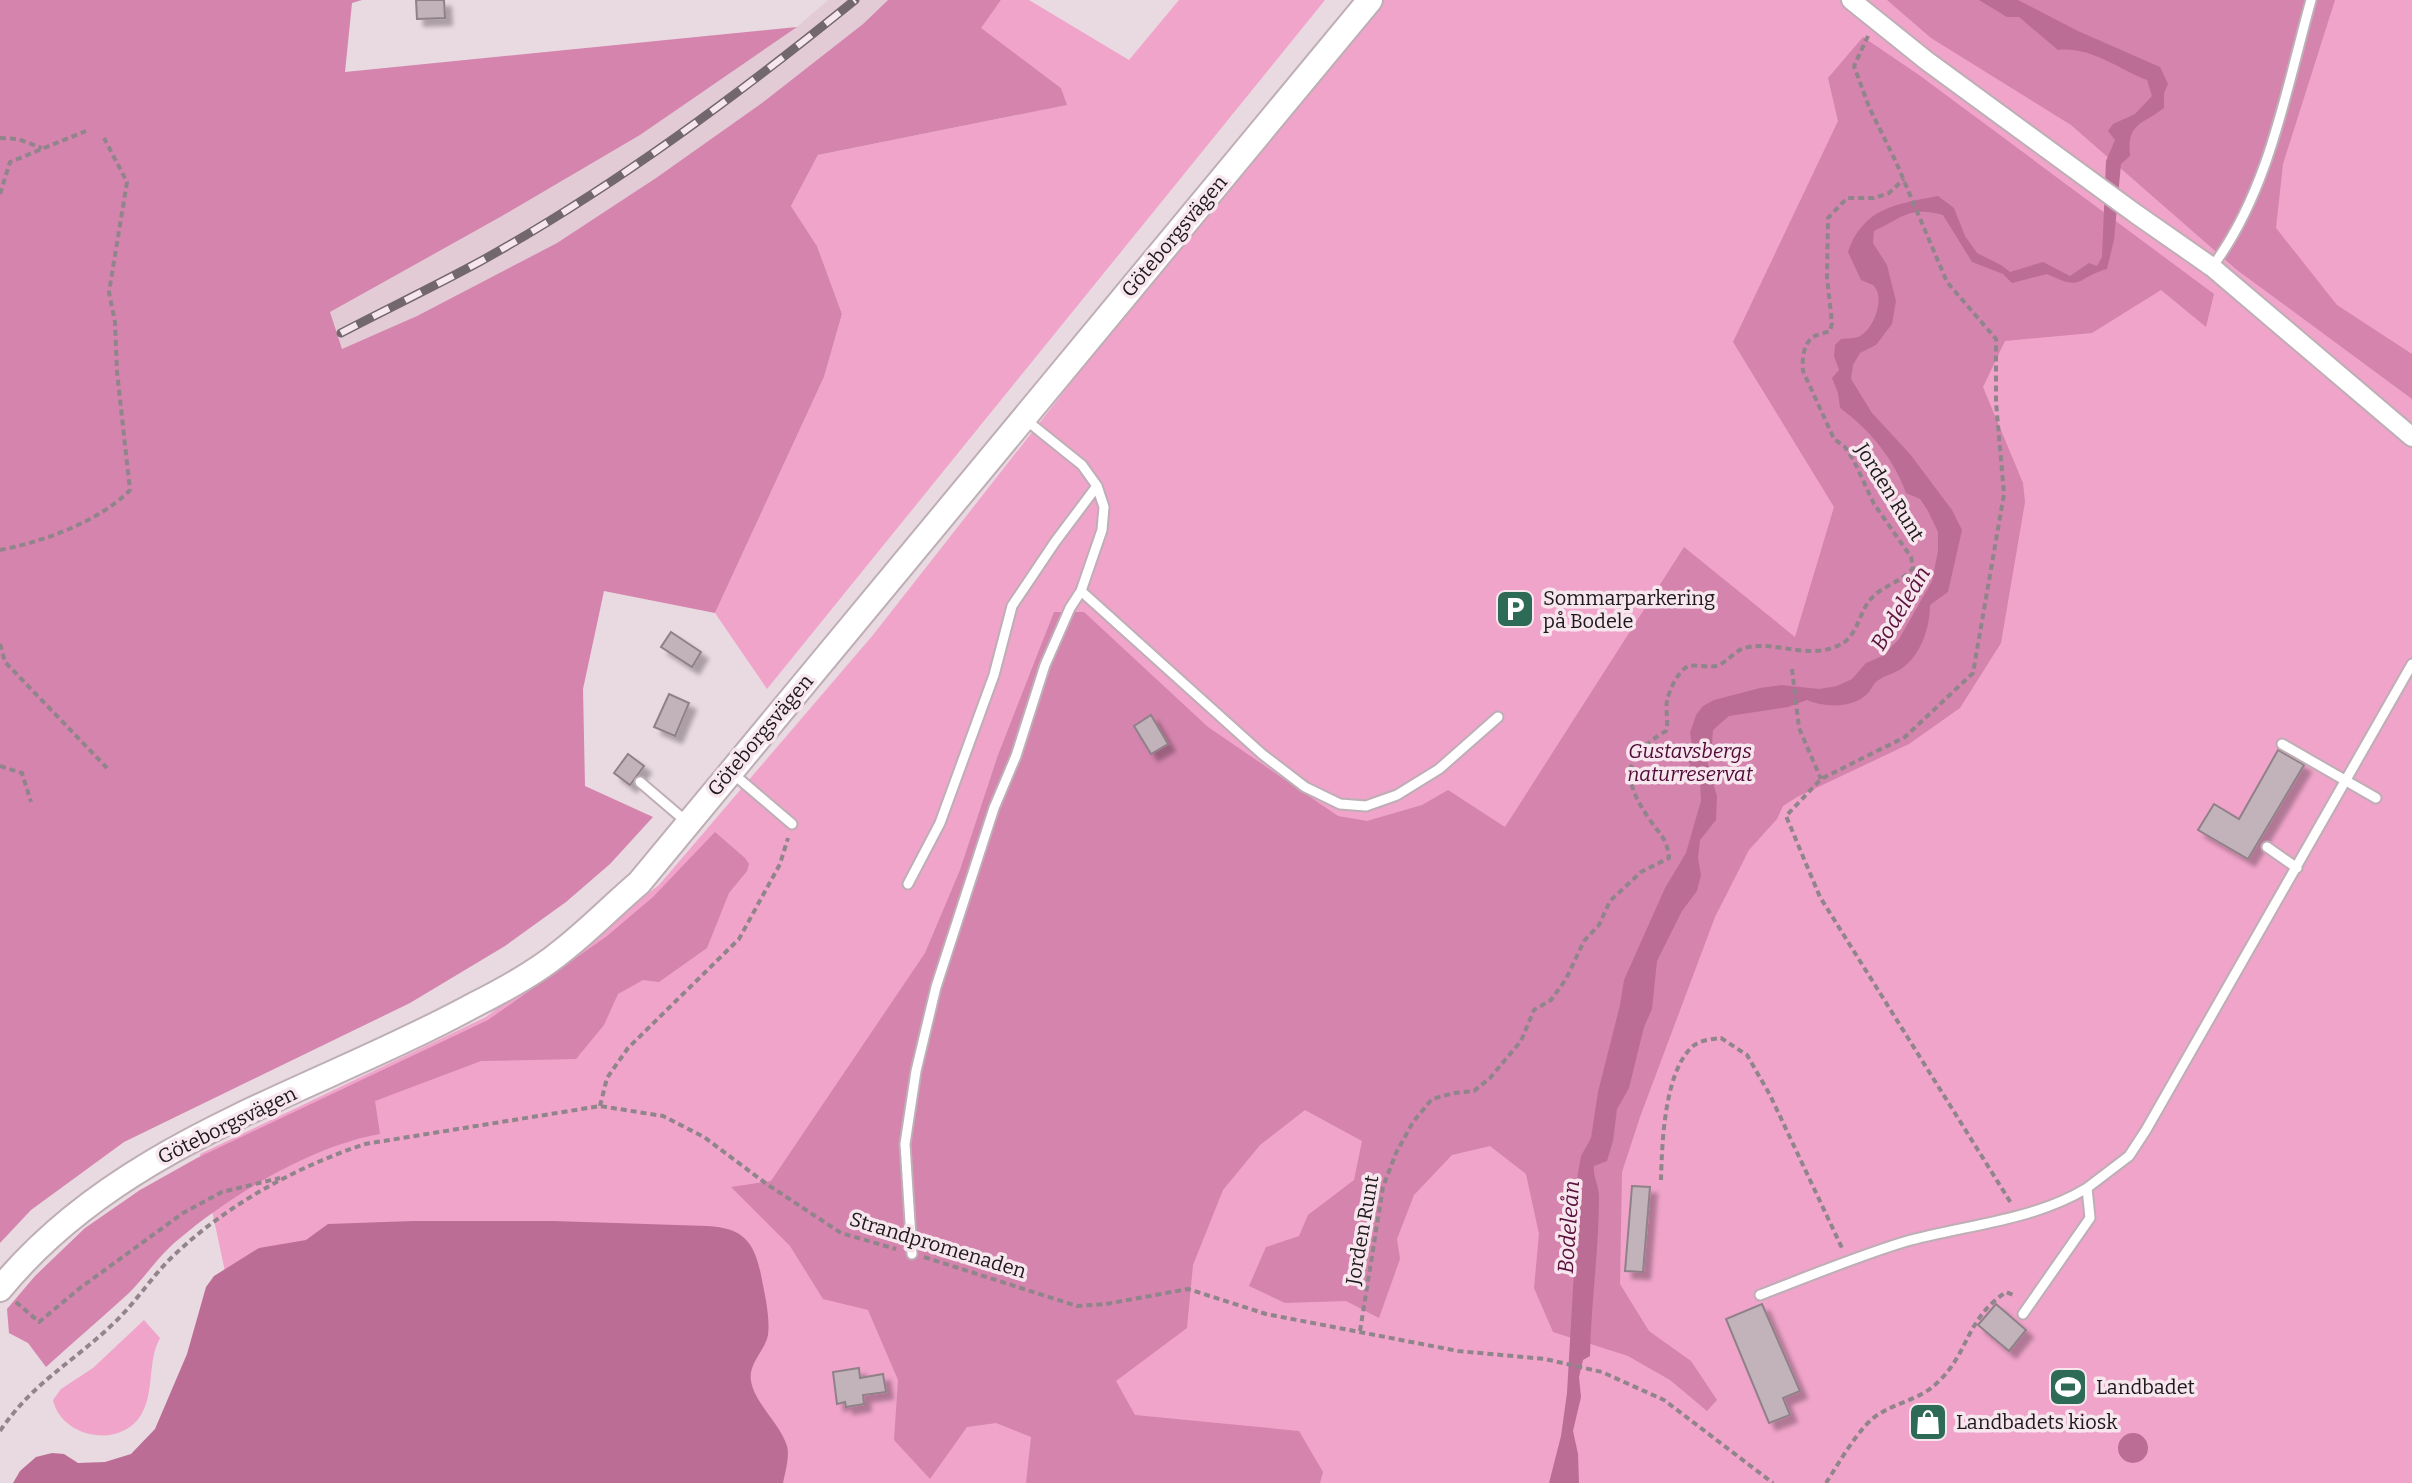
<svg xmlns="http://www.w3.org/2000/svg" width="2412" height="1483" font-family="Bitter,serif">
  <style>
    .built { fill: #e3cbd6 }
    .green { fill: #f0a4ca }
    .forest { fill: #d484ad }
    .water { fill: #bc6d96 }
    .building { fill: #c2b2ba; stroke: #908188; stroke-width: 2; filter: url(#shadow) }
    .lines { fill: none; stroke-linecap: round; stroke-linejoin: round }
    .lane-casing { stroke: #beaeb5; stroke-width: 13 }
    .street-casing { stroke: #beaeb5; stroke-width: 22 }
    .secondary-casing { stroke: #beaeb5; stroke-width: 28 }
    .path { stroke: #90858a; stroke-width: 4; stroke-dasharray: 6 4; stroke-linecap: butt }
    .lane { stroke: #fff; stroke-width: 9 }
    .street { stroke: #fff; stroke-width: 18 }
    .secondary { stroke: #fff; stroke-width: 24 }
    .rail-casing { stroke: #71676c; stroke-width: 9 }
    .rail { stroke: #f7e6ee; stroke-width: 6; stroke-dasharray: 18; stroke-linecap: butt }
    .labels { text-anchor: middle; stroke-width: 7; stroke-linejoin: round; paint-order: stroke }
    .street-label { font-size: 20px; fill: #1d181a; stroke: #f7e6ee }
    .poi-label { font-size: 20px; fill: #1d181a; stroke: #f7e6ee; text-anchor: start }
    .park-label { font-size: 20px; font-style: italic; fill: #510936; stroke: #f7e6ee }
    .water-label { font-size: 22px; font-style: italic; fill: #5a123d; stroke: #f7e6ee }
  </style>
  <defs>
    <filter id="shadow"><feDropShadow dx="7" dy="7" stdDeviation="2" flood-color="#0004"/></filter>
  </defs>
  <rect width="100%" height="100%" fill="#e9d9e0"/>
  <path class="built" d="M828 0H888L863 24 762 103 656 178 557 243 417 316 342 350 329 312 502 216 640 135 797 27Z"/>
  <path class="green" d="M1001 0H1029L1129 60 1179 0H1325L767 689 715 613 824 377 842 314 817 246 791 206 818 155 1066 105 1061 88 980 28Z
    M1371 0H2412V1483H270L200 1154 486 1017 659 885 873 635Z
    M144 1320 160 1338C147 1361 155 1392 141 1415 119 1450 61 1437 53 1400L61 1389 93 1368Z"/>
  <path class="forest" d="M0 0H362L352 3 345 72 797 27 640 135 502 216 330 312 342 349 417 316 557 243 656 178 762 103 863 24 888 0H1001L981 28 1061 88 1067 105 818 155 791 206 817 246 842 314 824 377 715 613 604 591 583 689 585 786 653 817 610 864 566 902 505 946 410 1003 124 1142 31 1210 0 1243Z
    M1887 0H2335L2283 164 2276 228 2337 305 2412 354V399L2237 270 2071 125 1931 38Z
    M1863 37 1919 75 2214 294 2206 327 2161 290 2092 333 2005 341 1983 387 2023 483 2025 502 2001 643 1960 708 1909 744 1797 797 1783 806 1777 819 1749 850 1715 917 1640 1117 1622 1172 1620 1284 1649 1331 1691 1361 1717 1400 1707 1411 1670 1380 1628 1356 1553 1332 1534 1288 1539 1234 1526 1174 1490 1146 1452 1155 1414 1195 1397 1239 1400 1259 1379 1318 1346 1301 1285 1303 1249 1286 1266 1247 1299 1236 1308 1215 1354 1180 1362 1141 1305 1110 1260 1145 1223 1190 1193 1265 1187 1328 1116 1381 1135 1415 1299 1431 1323 1472 1320 1483H1026L1031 1437 996 1423 967 1427 930 1479 894 1440 898 1380 868 1310 823 1299 790 1246 731 1187 771 1181 925 953 960 870 998 755 1054 612H1084L1208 727 1338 816 1367 821 1422 805 1448 790 1505 827 1684 547 1795 637 1834 507 1733 342 1838 121 1828 78Z
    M715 832 745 858 749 864 747 871 729 893 707 948 659 982 643 980 618 994 604 1025 576 1059 481 1061 375 1101 380 1134C311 1146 233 1194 179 1239 160 1254 146 1276 129 1293 102 1318 73 1342 46 1367L28 1343 9 1333 7 1309 35 1276 85 1228 140 1190 197 1158 488 1020 607 936 653 897Z"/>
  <path class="water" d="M1979 0H2018L2078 31 2160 67 2168 84 2164 93V108C2140 126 2127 123 2130 156L2121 164 2114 240 2107 269C2075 278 2084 292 2047 274L2012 283 2003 274 1972 262 1943 215C1908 206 1903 218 1874 231L1873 243 1887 265 1896 301 1892 324 1876 345 1860 353 1853 365 1851 379 1872 413 1910 454 1952 510 1962 530 1948 592 1930 605C1930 626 1922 652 1905 666 1897 673 1885 675 1877 681 1872 685 1871 691 1866 695 1851 709 1824 707 1807 700L1788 707 1729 716 1713 730 1712 744 1706 750 1709 770 1717 796 1716 820 1700 840 1698 858 1701 875 1697 891 1682 911 1657 961 1652 1009 1644 1027 1629 1088 1617 1109 1613 1141 1607 1161 1594 1166C1593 1178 1599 1185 1599 1197 1599 1250 1591 1302 1590 1356L1583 1360 1579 1377 1581 1397 1573 1431 1578 1454 1579 1483H1549L1561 1436 1567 1393 1576 1236 1574 1196 1581 1156 1591 1138 1598 1092 1620 1005 1624 980 1665 888 1686 853 1696 818 1701 801 1700 781 1692 773 1688 758 1692 744 1690 733 1696 715 1703 706 1714 700 1760 688 1781 685 1819 689 1837 686 1852 679 1866 663 1882 656 1899 639 1932 581 1938 551V532L1928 511 1920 499 1906 493C1894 459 1870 430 1840 408L1838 393 1832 378 1839 370 1834 356 1835 345 1841 339C1848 338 1855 339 1860 336 1874 329 1886 297 1873 285 1869 283 1865 282 1861 280L1848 252C1863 207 1898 204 1938 196L1954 208 1965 236 1977 253 2001 265 2010 272 2043 262 2070 276 2089 263 2097 266 2102 257 2106 161 2115 140 2108 131 2113 124 2135 114 2152 96 2147 80C2118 69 2090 46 2058 50L2019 17H2007Z
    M413 1221H554L707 1226C749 1228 756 1247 763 1285 766 1300 770 1320 768 1335 765 1351 748 1363 751 1381 755 1404 780 1423 787 1446 790 1456 785 1473 783 1483H13L20 1471 36 1457 52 1453 64 1454 78 1463 105 1462 131 1454 155 1429 187 1354 206 1287 214 1276 259 1248 306 1240 328 1224Z
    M2118 1448a15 15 0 1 1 30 0a15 15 0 1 1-30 0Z"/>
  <path class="building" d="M416 0H444L445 18 417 19Z
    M671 632 701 652 692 667 661 647Z
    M669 694 689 703 675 736 654 727Z
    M1151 715 1168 744 1151 754 1134 726Z
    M2278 750 2304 765 2248 859 2198 830 2214 804 2239 819Z
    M628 754 644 766 630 785 614 773Z
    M1632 1186 1650 1187 1643 1272 1625 1271Z
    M1762 1304 1800 1391 1783 1398 1790 1415 1769 1423 1726 1319Z
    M1996 1304 2026 1330 2009 1351 1978 1325Z
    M859 1368 860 1378 883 1374 886 1392 863 1395 864 1404 846 1407 845 1402 837 1404 833 1372Z"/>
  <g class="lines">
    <defs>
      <path id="lane" d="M2212 267C2269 191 2286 90 2311 0
        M1081 591 1262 754 1305 787 1340 804 1366 806 1397 795 1439 769 1498 717
        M2282 744 2376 798
        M731 772 792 824
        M640 782 688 823
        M2267 847 2297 868
        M908 884 940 823 994 675 1012 606 1055 542 1097 486
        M912 1254 905 1144 916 1071 936 987 994 808 1016 756 1045 665 1070 608 1081 591 1102 530 1104 507 1097 486 1082 465 1026 420
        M1760 1295C1807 1277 1855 1257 1904 1242 1964 1225 2033 1221 2087 1188
        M2023 1314 2090 1218 2087 1188 2129 1156 2146 1130 2412 664"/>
      <path id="street" d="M1851 0 1927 61 2136 214 2212 267 2412 437"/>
      <path id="secondary" d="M0 1289C121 1141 313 1093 474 1005 502 991 538 971 562 951 589 930 613 905 639 883L1370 0"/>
    </defs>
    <use href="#lane" class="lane-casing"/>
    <use href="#street" class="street-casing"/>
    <use href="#secondary" class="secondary-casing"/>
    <path class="path" d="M1868 36 1854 66 1869 107 1896 162 1947 282 1996 339V402L2004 494 1973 673 1905 737 1821 779 1786 816 1820 897 2011 1203
      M0 138 18 139 42 148
      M0 194 10 162 86 131
      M0 550C42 542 99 522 130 490L117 372 115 322 109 292 127 182 104 138
      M0 644 5 662 107 768
      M1792 669 1799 728 1821 779
      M0 766 22 773 31 802
      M600 1106 607 1078 628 1048 739 939 780 864 788 838
      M1661 1180C1662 1144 1664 1073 1692 1047 1699 1040 1712 1039 1721 1038L1747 1055 1770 1095 1842 1248
      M924 1257 1077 1306 1106 1304 1188 1289 1266 1314 1458 1351 1545 1359 1602 1372 1664 1400 1773 1483
      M16 1302 39 1322 80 1288 183 1213 222 1192 280 1178
      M1360 1331 1383 1187 1396 1153 1413 1122 1432 1099 1454 1093 1474 1091 1490 1078 1521 1041 1534 1010 1551 1000 1566 979 1584 941 1599 925 1610 901 1641 872 1669 858C1667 838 1660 835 1650 820 1621 778 1622 757 1666 731 1669 720 1665 711 1667 701 1669 690 1679 669 1689 666 1698 664 1710 669 1719 665 1728 661 1735 651 1744 648 1774 640 1805 659 1835 647 1858 639 1857 616 1870 600 1882 585 1901 583 1913 568L1911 557 1874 504 1854 461 1845 447 1834 439 1803 371C1802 359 1803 340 1817 335 1821 333 1826 333 1830 331L1832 323 1827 278 1828 218 1847 198H1874L1889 193 1904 179
      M0 1431C34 1381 74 1362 115 1322 134 1304 149 1281 167 1262 221 1208 293 1168 365 1144L600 1106 663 1116 704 1137 768 1185 841 1233 896 1249
      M1826 1483C1839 1463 1860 1425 1879 1414 1900 1401 1922 1399 1939 1381 1969 1352 1966 1319 2006 1292L2016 1296"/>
    <use href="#lane" class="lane"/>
    <use href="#street" class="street"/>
    <use href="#secondary" class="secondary"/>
    <defs>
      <path id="rail" d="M341 333C387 309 435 286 481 261 614 187 738 95 855 0"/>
    </defs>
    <use href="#rail" class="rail-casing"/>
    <use href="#rail" class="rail"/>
  </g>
  <defs>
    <symbol id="parking-square" viewBox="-11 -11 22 22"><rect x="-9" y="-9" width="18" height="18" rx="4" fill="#2e6b56" stroke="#f7e6ee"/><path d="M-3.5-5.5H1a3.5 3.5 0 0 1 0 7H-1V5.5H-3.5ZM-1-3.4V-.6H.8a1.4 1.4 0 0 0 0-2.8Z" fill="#fff"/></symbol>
    <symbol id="stadium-square" viewBox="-11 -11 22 22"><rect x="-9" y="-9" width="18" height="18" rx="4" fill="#2e6b56" stroke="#f7e6ee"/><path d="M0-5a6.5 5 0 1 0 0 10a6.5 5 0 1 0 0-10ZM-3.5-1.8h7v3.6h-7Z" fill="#fff"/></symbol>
    <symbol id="shop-square" viewBox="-11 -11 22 22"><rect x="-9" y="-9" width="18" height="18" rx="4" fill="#2e6b56" stroke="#f7e6ee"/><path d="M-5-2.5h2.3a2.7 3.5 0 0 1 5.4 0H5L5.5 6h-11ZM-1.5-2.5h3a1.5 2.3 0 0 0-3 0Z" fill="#fff"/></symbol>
  </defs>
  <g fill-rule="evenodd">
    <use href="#parking-square" x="1493" y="587" width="44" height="44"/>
    <use href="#stadium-square" x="2046" y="1365" width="44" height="44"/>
    <use href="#shop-square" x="1906" y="1400" width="44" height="44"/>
  </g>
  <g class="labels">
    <g class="street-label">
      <text transform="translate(1174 236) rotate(-50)" y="7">Göteborgsvägen</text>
      <text transform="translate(1890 492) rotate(58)" y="7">Jorden Runt</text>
      <text transform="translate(760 735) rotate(-50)" y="7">Göteborgsvägen</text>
      <text transform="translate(227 1125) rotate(-26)" y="7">Göteborgsvägen</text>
      <text transform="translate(1362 1230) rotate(-80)" y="7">Jorden Runt</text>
      <text transform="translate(938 1245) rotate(17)" y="7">Strandpromenaden</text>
    </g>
    <g class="poi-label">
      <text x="1543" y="605">Sommarparkering<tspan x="1543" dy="23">på Bodele</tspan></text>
      <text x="2096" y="1394">Landbadet</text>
      <text x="1956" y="1429">Landbadets kiosk</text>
    </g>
    <g class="park-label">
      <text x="1690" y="758">Gustavsbergs<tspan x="1690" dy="23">naturreservat</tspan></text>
    </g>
    <g class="water-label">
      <text transform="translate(1900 608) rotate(-59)" y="8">Bodeleån</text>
      <text transform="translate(1568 1227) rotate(-86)" y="8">Bodeleån</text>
    </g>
  </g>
</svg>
